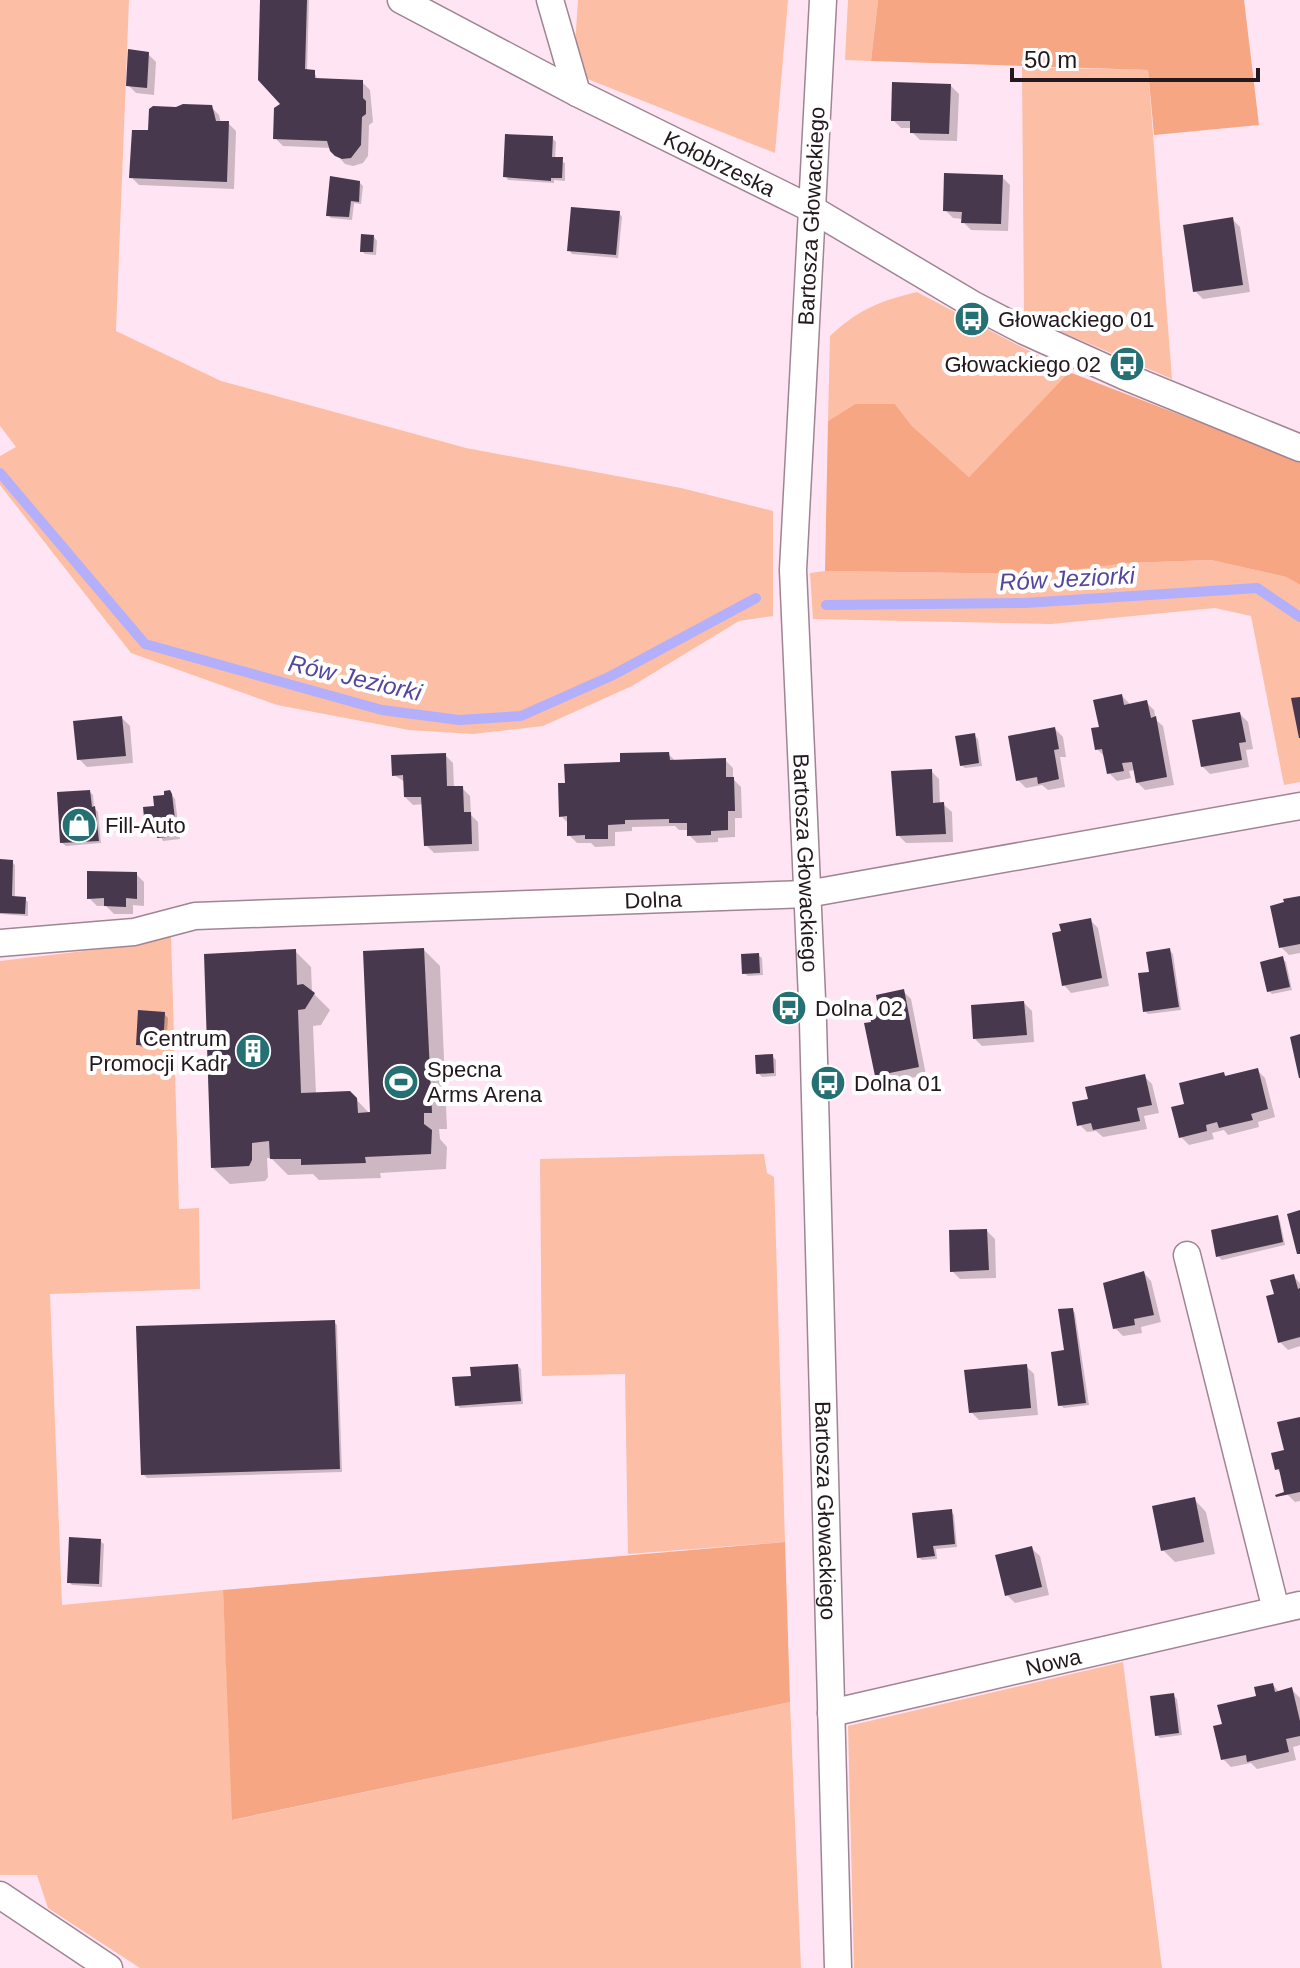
<svg xmlns="http://www.w3.org/2000/svg" width="1300" height="1968" font-family="Helvetica,sans-serif">
  <style>
    .green { fill: #fcbea4 }
    .forest { fill: #f6a683 }
    .shadow { fill: #0003 }
    .lines { fill: none; stroke-linecap: round; stroke-linejoin: round }
    .stream { stroke: #b3affb; stroke-width: 10 }
    .building { fill: #47384d }
    .street-casing { stroke: #a18493; stroke-width: 29 }
    .street { stroke: #fff; stroke-width: 26 }
    .labels { text-anchor: middle; stroke-width: 8; stroke-linejoin: round; paint-order: stroke }
    .street-label { font-size: 22px; fill: #23181e; stroke: #fff }
    .poi-label { font-size: 22px; fill: #23181e; stroke: #fff; text-anchor: start }
    .water-label { font-size: 24px; font-style: italic; fill: #53469e; stroke: #fff }
  </style>
  <rect width="100%" height="100%" fill="#ffe5f3"/>
  <path class="green" d="M0 0H129L116 331 221 381 466 448 681 488 773 511V616L739 621 632 686 543 726 473 734 409 730 277 705 131 653 0 485V456L16 447 0 426Z
    M578 0H788L775 153 585 78 575 45Z
    M848 0H878L871 61 845 60Z
    M1022 67 1148 70 1172 379 1024 316Z
    M917 292 1069 372 969 477 912 426 895 404H855L828 421 830 336C858 310 879 301 917 292Z
    M1211 560 1286 577 1300 585V782L1284 785 1251 616 1215 608 1051 624 813 619 810 573 825 571 1043 574 1128 563Z
    M171 935 179 1209 199 1208 200 1289 50 1294 62 1605 223 1590 233 1820 790 1702 801 1968H140L48 1908 37 1875H0V961L143 944Z
    M764 1154 767 1173 774 1177 785 1542 628 1554 625 1374 542 1376 540 1159Z
    M1123 1662 1162 1968H854L848 1726Z"/>
  <path class="forest" d="M878 0H1244L1259 125 1154 135 1148 70 871 61Z
    M1069 372 1300 461V585L1286 577 1211 560 1128 563 1043 574 825 571 828 421 855 404H895L912 426 969 477Z
    M785 1542 790 1702 232 1820 223 1590Z"/>
  <path class="shadow" d="M262 0H309L307 71 314 72 318 80 362 82 370 90 373 122 369 125 368 156 363 163 353 166 345 164 331 148 283 146 275 138 283 105Z
    M148 54 156 62 154 95 136 93 128 85Z
    M951 86 959 94 957 141 920 140 912 132V128H901L893 120Z
    M211 107 219 115 221 123H228L236 131 234 189 139 185 131 177 150 132Z
    M552 138 556 142 555 159 565 163V181L554 180V183L508 180 505 176Z
    M1002 177 1010 185 1008 231 971 230 963 222V219L953 218 945 210Z
    M359 182 363 186 361 204 354 203 352 220 331 218 328 215Z
    M619 213 622 217 618 258 572 254 569 250Z
    M1232 219 1240 227 1250 292 1203 299 1195 291Z
    M374 237 377 241 376 255 365 254 362 251Z
    M1122 696 1131 705 1146 702 1154 710 1156 720 1163 726 1174 785 1145 790 1137 782 1135 770 1129 771 1131 778 1117 781 1109 773 1105 757 1097 749 1101 728Z
    M1240 714 1248 722 1253 749 1246 750 1249 767 1210 774 1202 766Z
    M122 718 130 726 133 763 87 767 79 759Z
    M1055 729 1063 737 1066 757H1060L1065 787 1048 790 1042 785 1026 788 1018 780Z
    M974 735 978 739 982 766 965 768 961 765Z
    M668 754 677 762 725 760 733 768V779L741 787 742 818H735V837L718 838V842L697 843 689 835V830H679L675 826 632 827V831L615 832V846L595 847 591 843H577L569 835V824L561 816 622 764Z
    M445 755 453 763 454 788H462L470 796 471 815 478 822 479 851 434 853 426 845 424 804 413 805 405 797V782L394 775Z
    M931 771 939 779 940 805H944L952 812 953 842 906 843 898 835Z
    M90 792 93 795 94 808 98 812 101 843 66 846 62 843Z
    M169 792 175 799 180 839 163 841 158 830 150 831 147 827 156 808Z
    M0 861 12 862 15 865V898L25 899 28 902V916L0 914Z
    M136 874 144 882V906L133 905V914H114L106 906H97L89 898Z
    M1300 898V953L1289 955 1281 947Z
    M1090 920 1098 928 1109 986 1071 993 1064 985Z
    M424 950 440 966 447 1129H439L440 1139 447 1147 446 1169 380 1173 381 1178 319 1180 313 1174 288 1175 271 1158H267L268 1177 265 1181 230 1184 213 1168 295 951 311 967 312 992 330 1010 321 1025 313 1026 316 1094 350 1093 372 1116Z
    M1169 950 1173 954 1181 1010 1148 1014 1145 1011Z
    M758 955 762 958 763 975 748 976 744 973Z
    M1282 958 1286 962 1292 990 1272 994 1269 991Z
    M903 991 911 999 926 1075 885 1083 877 1075 874 1023Z
    M1024 1003 1032 1011 1034 1042 982 1046 974 1038Z
    M164 1014 168 1018 166 1048 141 1047 138 1044Z
    M772 1056 776 1060V1076L762 1077 758 1073Z
    M1257 1070 1265 1078 1275 1117 1258 1122 1259 1127 1228 1135 1224 1130 1212 1133 1214 1139 1189 1145 1181 1137 1186 1105 1224 1074 1227 1078Z
    M1144 1076 1152 1084 1159 1113 1144 1116 1147 1129 1103 1137 1096 1131 1087 1132 1079 1124 1090 1100Z
    M1277 1217 1280 1221 1285 1245 1222 1260 1218 1256Z
    M987 1231 995 1239 996 1278 960 1279 952 1271Z
    M1144 1273 1151 1281 1161 1322 1141 1327 1142 1333 1123 1336 1115 1328Z
    M1293 1276 1300 1283V1346L1288 1350 1280 1342Z
    M1072 1310 1075 1313 1089 1405 1064 1408 1060 1405Z
    M334 1322 337 1325 342 1472 147 1478 143 1474Z
    M518 1366 521 1369 523 1404 460 1408 457 1405Z
    M1026 1366 1034 1374 1038 1415 979 1420 971 1412Z
    M1300 1419V1501L1295 1502 1287 1494 1283 1476 1277 1469Z
    M1194 1499 1206 1512 1215 1554 1175 1562 1163 1550Z
    M951 1511 954 1515 957 1547 936 1549 937 1559 922 1560 918 1557Z
    M100 1541 104 1544 102 1587 72 1585 69 1582Z
    M1032 1549 1040 1556 1049 1595 1015 1603 1007 1595Z
    M1273 1685 1280 1693 1292 1690 1300 1698V1745L1293 1747 1296 1760 1257 1769 1251 1763 1231 1767 1223 1759 1224 1726Z
    M1173 1695 1177 1699 1182 1735 1160 1738 1157 1735Z"/>
  <g class="lines">
    <path class="stream" d="M0 473 145 644 382 710 459 720 521 716 611 676 756 598
      M826 605 1025 603 1257 588 1300 617"/>
  </g>
  <path class="building" d="M260 0H307L305 69 315 70V78L363 80V98L366 101V114L362 117 361 145 351 158 342 159 335 156 330 151 327 141 273 139 274 108 280 104 258 80Z
    M128 49 149 52 147 88 126 86Z
    M892 82 951 84 949 134 910 133V121H891Z
    M183 104 212 105 216 121H229L227 182 129 178 132 130H148L149 109 153 106 176 107Z
    M505 134 553 136 552 157H563L562 178H551V181L503 177Z
    M944 173 1003 175 1001 224 961 223 962 212 943 211Z
    M330 176 360 181 359 202 351 201 349 217 326 216Z
    M571 207 620 211 616 255 567 251Z
    M1233 217 1243 285 1193 292 1183 225Z
    M361 234 374 235 373 252H360Z
    M1122 694 1124 705 1147 700 1151 718 1156 716 1167 777 1136 783 1132 762 1122 763 1124 771 1107 774 1102 749 1095 750 1091 728 1099 727 1093 700Z
    M1300 697V738H1299L1291 698Z
    M1240 712 1246 742 1239 743 1242 760 1201 767 1192 720Z
    M122 716 126 756 77 760 73 721Z
    M1055 727 1059 749 1054 750 1059 779 1038 784 1037 777 1016 781 1008 736Z
    M975 733 979 763 960 766 955 736Z
    M669 752 670 760 726 758V777H734L735 811H728V830L711 831V835L687 836V823H669V819L625 820V824L608 825V839H585V835L567 836V816L559 817 558 783H565L564 764 620 762V753Z
    M446 753 447 786H463L464 812H471L472 844 424 846 421 797H404L403 775 392 776 391 755Z
    M932 769 933 803 944 802 946 834 896 836 891 771Z
    M90 790 92 807 95 806 99 841 60 843 57 792Z
    M170 790 172 794 177 836 157 838 156 828H145L143 807 154 806 153 796 164 795V791Z
    M0 859 13 860 12 896 26 897 25 914 0 913Z
    M87 871 137 872V899L126 898V907L104 906V898L87 899Z
    M1300 896V944L1279 948 1270 906 1284 902 1283 899Z
    M1091 918 1102 978 1062 986 1052 933 1061 931 1059 924Z
    M424 948 432 1113H424V1124L432 1130 431 1154 365 1157 366 1163 301 1165V1159H270L269 1141 252 1143V1160L249 1166 211 1168 204 954 296 949 297 985 303 984 315 993 305 1009 298 1010 301 1093 350 1091 357 1098 358 1113 370 1112 363 951Z
    M1170 948 1179 1007 1143 1012 1138 973 1149 972 1146 952Z
    M759 953 760 973 742 974 741 954Z
    M1283 956 1290 987 1267 992 1260 962Z
    M904 989 919 1067 875 1076 864 1023 871 1022 870 1015 879 1013 876 995Z
    M1024 1001 1027 1035 973 1039 971 1005Z
    M138 1010 165 1012 163 1046 136 1045Z
    M1300 1034V1078H1299L1290 1037Z
    M773 1054 774 1073 756 1074 755 1055Z
    M1258 1068 1268 1109 1251 1114 1253 1120 1219 1128 1217 1122 1206 1125 1207 1131 1179 1138 1171 1107 1184 1104 1179 1083 1224 1072 1225 1076Z
    M1145 1074 1152 1105 1137 1108 1140 1121 1093 1130 1091 1123 1077 1126 1072 1102 1088 1099 1085 1087Z
    M1300 1210V1254H1297L1287 1214Z
    M1278 1215 1283 1242 1216 1257 1211 1230Z
    M987 1229 989 1270 950 1272 949 1230Z
    M1144 1271 1154 1315 1134 1319 1135 1325 1113 1329 1103 1283Z
    M1294 1274 1298 1289 1300 1288V1337L1278 1343 1266 1296 1274 1294 1270 1280Z
    M1073 1308 1086 1403 1058 1406 1051 1352 1064 1350 1058 1309Z
    M335 1320 340 1469 141 1475 136 1326Z
    M518 1364 521 1401 455 1406 452 1377 471 1376 470 1367Z
    M1027 1364 1031 1408 969 1413 964 1370Z
    M1300 1417V1492L1276 1497 1275 1495 1284 1492 1279 1469 1275 1470 1271 1453 1284 1450 1277 1422Z
    M1195 1497 1204 1542 1161 1551 1152 1506Z
    M952 1509 955 1544 933 1546 935 1556 917 1558 912 1513Z
    M69 1537 101 1539 99 1584 67 1583Z
    M1032 1546 1042 1587 1005 1596 995 1555Z
    M1273 1683 1275 1692 1292 1687 1300 1721V1736L1286 1739 1289 1752 1247 1762 1246 1755 1221 1760 1213 1726 1222 1724 1217 1705 1256 1696 1254 1687Z
    M1174 1693 1179 1733 1155 1736 1150 1696Z"/>
  <g class="lines">
    <defs>
      <g id="street">
        <path id="s1" d="M401 0 577 93 812 209 972 304 1024 331 1124 376 1300 448"/>
        <path d="M550 0 577 93"/>
        <path id="s2" d="M823 0 793 570 813 1022 838 1968"/>
        <path id="s3" d="M0 943 134 932 195 916 807 894 1300 806"/>
        <path d="M1187 1255 1276 1610"/>
        <path id="s4" d="M831 1713 1300 1605"/>
        <path d="M0 1895 109 1968"/>
      </g>
    </defs>
    <use href="#street" class="street-casing"/>
    <use href="#street" class="street"/>
  </g>
  <defs>
    <symbol id="bus-disc" viewBox="-11 -11 22 22"><circle r="9.5" fill="#257073" stroke="#fff"/><path d="M-5-6H5V4H4V6H2V4H-2V6H-4V4H-5ZM-3.5-4V0h7V-4ZM-3.5 1.2v1.5H-2V1.2ZM2 1.2v1.5H3.5V1.2Z" fill="#fff"/></symbol>
    <symbol id="shop-disc" viewBox="-11 -11 22 22"><circle r="9.5" fill="#257073" stroke="#fff"/><path d="M-5-2.5h2.3a2.7 3.5 0 0 1 5.4 0H5L5.5 6h-11ZM-1.5-2.5h3a1.5 2.3 0 0 0-3 0Z" fill="#fff"/></symbol>
    <symbol id="building-disc" viewBox="-11 -11 22 22"><circle r="9.5" fill="#257073" stroke="#fff"/><path d="M-4-6H4V6H1V3H-1V6H-4ZM-2.5-4.3h1.7v1.8h-1.7ZM.8-4.3h1.7v1.8H.8ZM-2.5-1h1.7V.8h-1.7ZM.8-1h1.7V.8H.8Z" fill="#fff"/></symbol>
    <symbol id="stadium-disc" viewBox="-11 -11 22 22"><circle r="9.5" fill="#257073" stroke="#fff"/><path d="M0-5a6.5 5 0 1 0 0 10a6.5 5 0 1 0 0-10ZM-3.5-1.8h7v3.6h-7Z" fill="#fff"/></symbol>
  </defs>
  <g fill-rule="evenodd">
    <use href="#bus-disc" x="952" y="299" width="40" height="40"/>
    <use href="#bus-disc" x="1107" y="344" width="40" height="40"/>
    <use href="#shop-disc" x="59" y="805" width="40" height="40"/>
    <use href="#bus-disc" x="769" y="988" width="40" height="40"/>
    <use href="#building-disc" x="233" y="1031" width="40" height="40"/>
    <use href="#stadium-disc" x="381" y="1062" width="40" height="40"/>
    <use href="#bus-disc" x="808" y="1063" width="40" height="40"/>
  </g>
  <g class="labels">
    <g class="street-label">
      <text dy="8" stroke="none"><textPath href="#s1" startOffset="358">Kołobrzeska</textPath></text>
      <text transform="translate(811 216) rotate(-87)" y="8">Bartosza Głowackiego</text>
      <text dy="8" stroke="none"><textPath href="#s2" startOffset="864">Bartosza Głowackiego</textPath></text>
      <text dy="8" stroke="none"><textPath href="#s3" startOffset="656">Dolna</textPath></text>
      <text dy="8" stroke="none"><textPath href="#s2" startOffset="1512">Bartosza Głowackiego</textPath></text>
      <text dy="8" stroke="none"><textPath href="#s4" startOffset="228">Nowa</textPath></text>
    </g>
    <g class="poi-label">
      <text x="998" y="327">Głowackiego 01</text>
      <text x="1101" y="372" text-anchor="end">Głowackiego 02</text>
      <text x="105" y="833">Fill-Auto</text>
      <text x="815" y="1016">Dolna 02</text>
      <text x="227" y="1046" text-anchor="end">Centrum<tspan x="227" dy="25">Promocji Kadr</tspan></text>
      <text x="427" y="1077">Specna<tspan x="427" dy="25">Arms Arena</tspan></text>
      <text x="854" y="1091">Dolna 01</text>
    </g>
    <g class="water-label">
      <text transform="translate(1067 579) rotate(-3)" y="8">Rów Jeziorki</text>
      <text transform="translate(355 678) rotate(13)" y="8">Rów Jeziorki</text>
    </g>
  </g>
  <path d="M1012 68v12h246v-12" fill="none" stroke="#23181e" stroke-width="4"/>
  <text x="1024" y="68" font-size="24" fill="#23181e" stroke="#ffffff" stroke-width="6" paint-order="stroke">50 m</text>
</svg>
